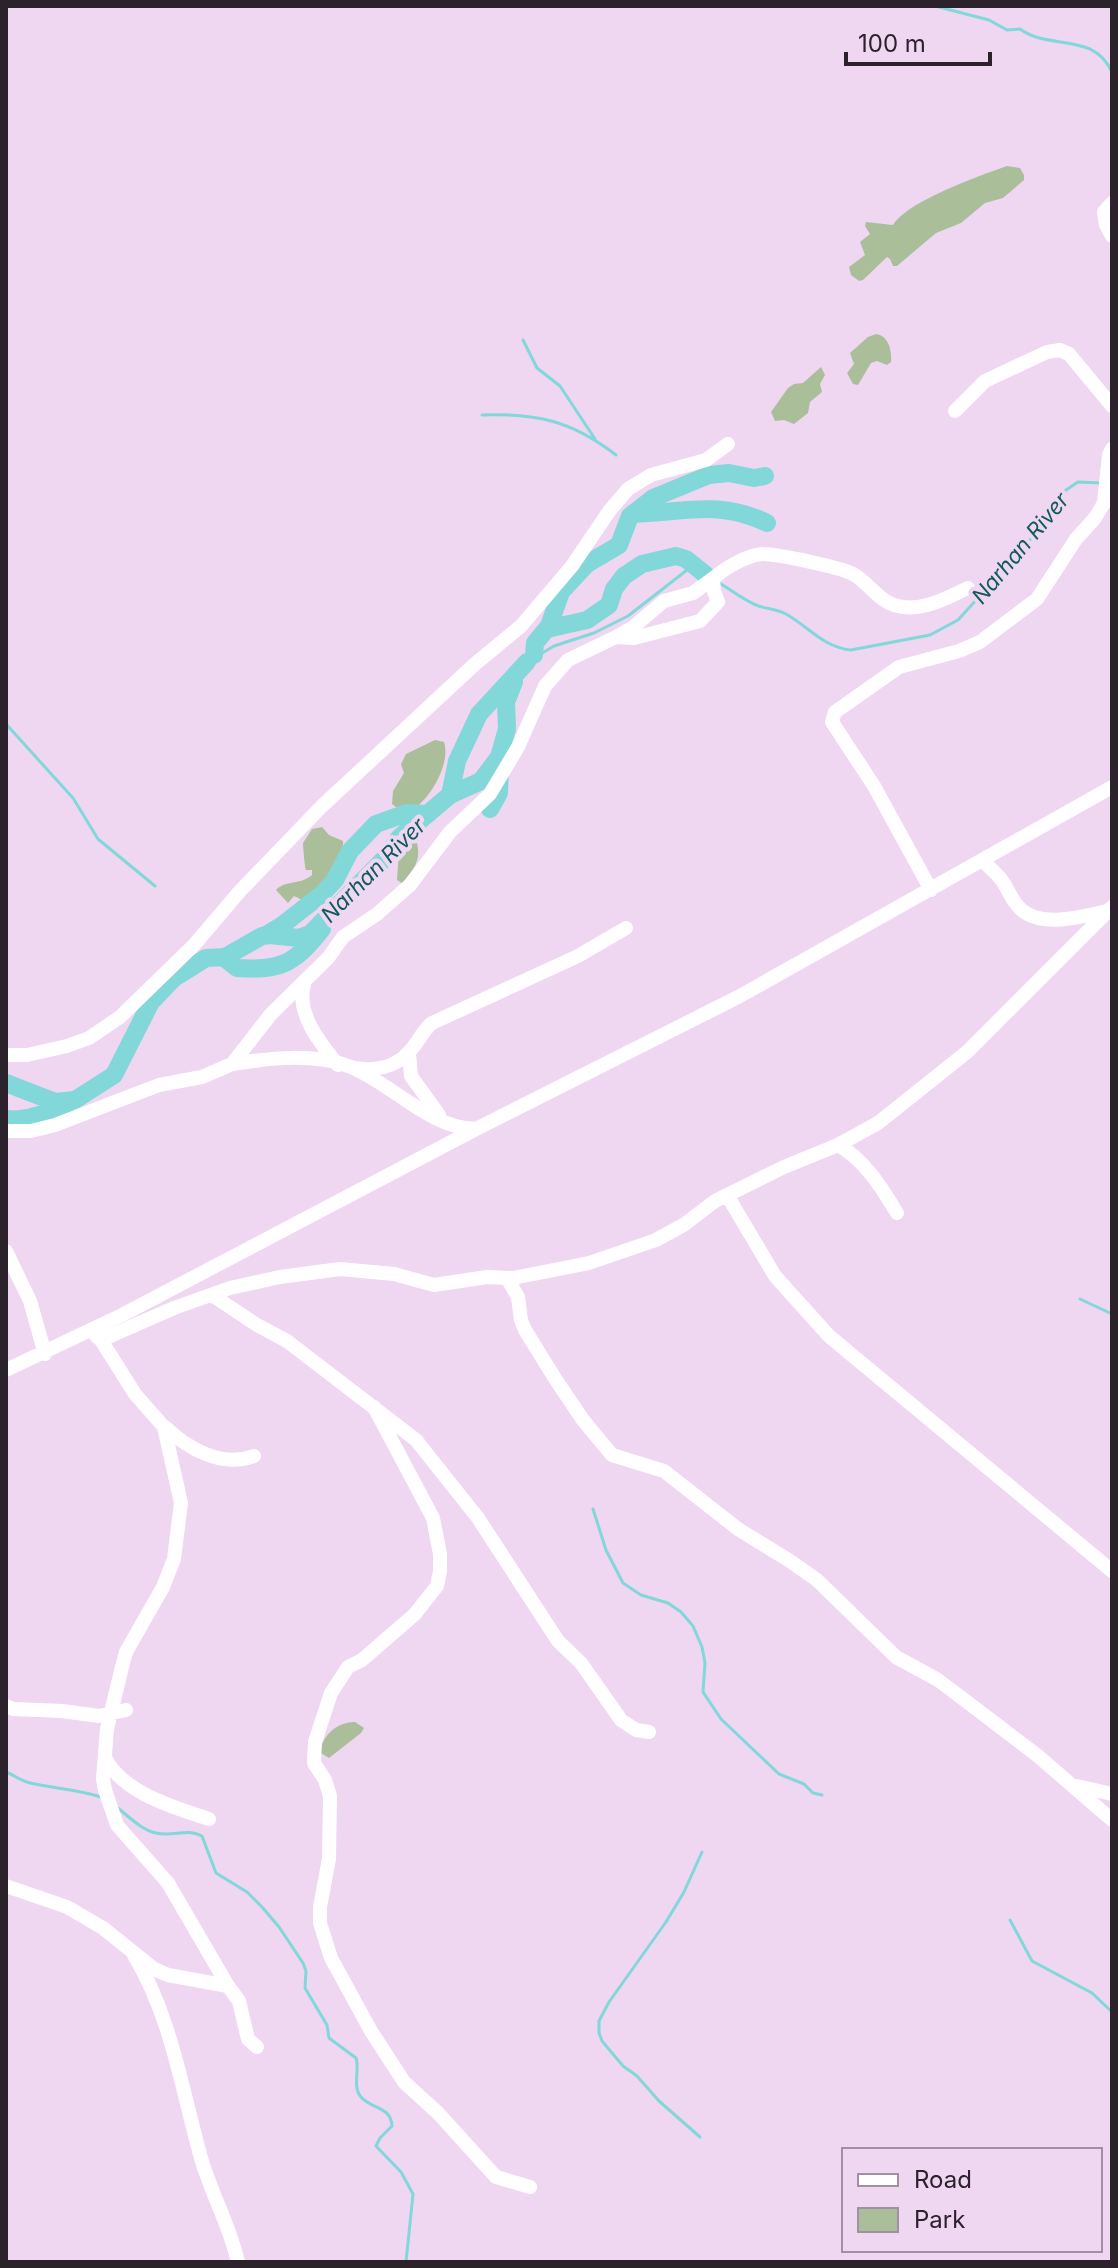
<svg xmlns="http://www.w3.org/2000/svg" width="1118" height="2268" font-family="Inter,sans-serif">
  <style>
    .green { fill: #aabe9a }
    .lines { fill: none; stroke-linecap: round; stroke-linejoin: round }
    .stream { stroke: #82d7d8; stroke-width: 3 }
    .river { stroke: #82d7d8; stroke-width: 18 }
    .minor { stroke: #fff; stroke-width: 14 }
    .labels { text-anchor: middle; stroke-width: 8; stroke-linejoin: round; paint-order: stroke }
    .water-label { font-size: 22px; font-style: italic; fill: #115a5b; stroke: #efd7f2 }
  </style>
  <rect width="100%" height="100%" fill="#efd7f2"/>
  <path class="green" d="M1007 166 1020 168 1024 175V180L1003 198 985 203 961 223 936 233 897 266H893L890 259 887 257 863 280 859 281 851 275 849 267 865 255 860 242 870 234 865 226 866 222 893 225C908 201 979 176 1007 166Z
    M876 334C889 336 892 351 891 362L887 365 877 361 871 363 858 385 853 384 847 373 854 364 850 353 868 337Z
    M821 367 825 375 820 384 822 392 810 402 808 413 794 424 784 420 775 421 771 412 788 388 794 384 803 383Z
    M435 740 444 742C451 763 431 797 414 809L396 807 392 804 393 791 404 773 401 764 406 754Z
    M322 827 329 835 343 841C344 859 330 893 311 901 305 903 299 898 294 896L288 903 276 890C285 880 301 885 312 875V870H306C305 869 303 847 303 843L312 829Z
    M411 837 415 838C423 856 415 870 402 883L397 880 399 851Z
    M355 1722 364 1728 361 1733 329 1758 319 1752C325 1734 335 1723 355 1722Z"/>
  <g class="lines">
    <path class="stream" d="M935 6 989 20 1007 30 1020 29C1050 51 1093 31 1112 72
      M523 340 537 368 560 386 595 439
      M482 415C537 413 572 421 616 455
      M718 582C731 590 742 599 756 605 765 609 777 609 786 614 809 627 823 647 851 650L930 635 958 620 1027 544 1066 490 1078 482 1102 483
      M527 662 554 646 594 633 628 616 687 570H696L707 576
      M6 724 73 798 98 839 155 886
      M1080 1299 1112 1314
      M593 1509 606 1550 623 1583 641 1595 668 1603 681 1612 693 1626 702 1647 705 1663 703 1692 721 1719 779 1774 804 1784 813 1793 822 1795
      M6 1772C14 1775 21 1781 30 1783 52 1788 80 1790 101 1797
      M118 1808C129 1817 142 1830 156 1833 173 1837 186 1828 202 1836L216 1873 247 1892 262 1907 279 1927 303 1963 306 1971 305 1988 327 2025 329 2038 356 2058C360 2069 352 2087 361 2097 371 2109 391 2106 392 2126L380 2138 376 2146 401 2172 413 2194 406 2262
      M1010 1920 1032 1961 1092 1993 1112 2012
      M700 2137 659 2101 637 2076 623 2066 602 2041 599 2033V2021L609 2002 666 1922 684 1892 702 1852"/>
    <path class="river" d="M633 514C682 513 720 499 767 523
      M547 629 587 620 609 605 614 589 624 576 642 564 676 556 686 559 706 575
      M534 655 535 643 549 626 561 592 587 564 619 545 630 516 653 498 709 475 729 473 754 478 765 476
      M450 795 481 781 499 757 507 729 506 702 514 682
      M490 809 499 793 500 767
      M266 935 281 926 322 894 335 880 350 851 376 824 407 813 428 814
      M223 957 237 968C282 971 295 963 322 929
      M6 1083 55 1102 75 1100 114 1075 151 1002 174 978 206 958 225 957 262 936 270 935 299 938 310 934 386 857 399 838 450 795 457 761 479 714 527 662
      M6 1119C27 1122 50 1111 69 1103"/>
    <path class="minor" d="M1112 203 1104 212 1106 225 1112 236
      M955 411 985 381 1047 352 1060 350 1069 354 1112 406
      M616 637 632 628 664 601 693 593 715 577
      M982 860C988 866 995 872 1000 878 1007 886 1010 897 1017 905 1036 930 1082 917 1107 911
      M931 890 874 786 832 722 835 712 899 667 959 651 980 642 1037 599 1076 539 1095 518 1104 503 1109 455 1112 449
      M305 981C294 1011 319 1042 338 1065
      M409 1053 411 1076 439 1115
      M6 1055H27L67 1046 89 1038 120 1017 194 945 240 891 322 806 475 664 521 626 572 566 610 510 628 489 651 475 706 460 728 444
      M232 1064C270 1058 318 1052 355 1069 394 1086 430 1128 476 1129
      M354 1068C373 1071 394 1068 408 1053 418 1044 421 1032 432 1023L578 956 626 928
      M6 1131H31L55 1125 159 1085 202 1077 232 1064 271 1014 328 958 343 937 377 914 410 885 450 832 490 794 518 747 545 686 568 660 616 637 634 638 700 621 718 602 714 591 713 579C723 569 747 555 762 554 778 554 839 567 853 574 868 582 880 603 898 606 923 612 946 598 968 588
      M838 1145C864 1159 882 1188 897 1213
      M727 1195 775 1276 829 1336 1112 1571
      M6 1251 30 1301 45 1354
      M507 1278 518 1297 521 1320 525 1330 556 1380 583 1420 612 1455 664 1471 738 1529 790 1561 817 1580 896 1657 938 1680 958 1695 1038 1756 1112 1820
      M212 1295 257 1325 287 1341 416 1440 478 1518 558 1641 581 1663 621 1720 636 1730 649 1732
      M96 1336 101 1340 135 1394 164 1427 181 1503 174 1559 163 1587 126 1652 122 1667 107 1729 103 1779 105 1790 117 1825 168 1883 228 1986
      M101 1340 174 1308 230 1288 280 1277 340 1269 394 1274 434 1285 487 1277 513 1278 589 1263 656 1240 685 1224 715 1201 784 1167 838 1145 878 1123 967 1052 1112 907
      M6 1370 122 1315 476 1129 740 996 1112 787
      M374 1407 433 1518 440 1554V1571L437 1586 415 1614 362 1660 348 1667 331 1693 315 1742 314 1763 325 1780 330 1796 329 1859 320 1907V1923L331 1958 371 2031 404 2082 438 2113 496 2177 530 2187
      M165 1427C188 1449 222 1468 254 1456
      M6 1706 13 1709 62 1711 99 1716 126 1710
      M105 1758C124 1794 174 1807 209 1819
      M1077 1786 1112 1794
      M6 1886 67 1907 103 1928 154 1969 168 1975 228 1986 239 2001 248 2039 257 2047
      M134 1955C171 2016 182 2090 201 2158 211 2193 230 2226 238 2262"/>
  </g>
  <g class="labels">
    <g class="water-label">
      <text transform="translate(1020 548) rotate(-50)" y="8">Narhan River</text>
      <text transform="translate(373 870) rotate(-45)" y="8">Narhan River</text>
    </g>
  </g>
  <rect width="1118" height="2268" fill="none" stroke="#2b222c" stroke-width="16"/>
  <rect x="842" y="2148" width="260" height="104" fill="#efd7f2" stroke="#a18fa3" stroke-width="2"/>
  <rect x="858" y="2174" width="40" height="12" fill="#ffffff" stroke="#a18fa3" stroke-width="2"/>
  <text x="914" y="2188" font-size="24" fill="#2b222c">Road</text>
  <rect x="858" y="2208" width="40" height="24" fill="#aabe9a" stroke="#a18fa3" stroke-width="2"/>
  <text x="914" y="2228" font-size="24" fill="#2b222c">Park</text>
  <path d="M846 52v12h144v-12" fill="none" stroke="#2b222c" stroke-width="4"/>
  <text x="858" y="52" font-size="24" fill="#2b222c" stroke="#efd7f2" stroke-width="6" paint-order="stroke">100 m</text>
</svg>
